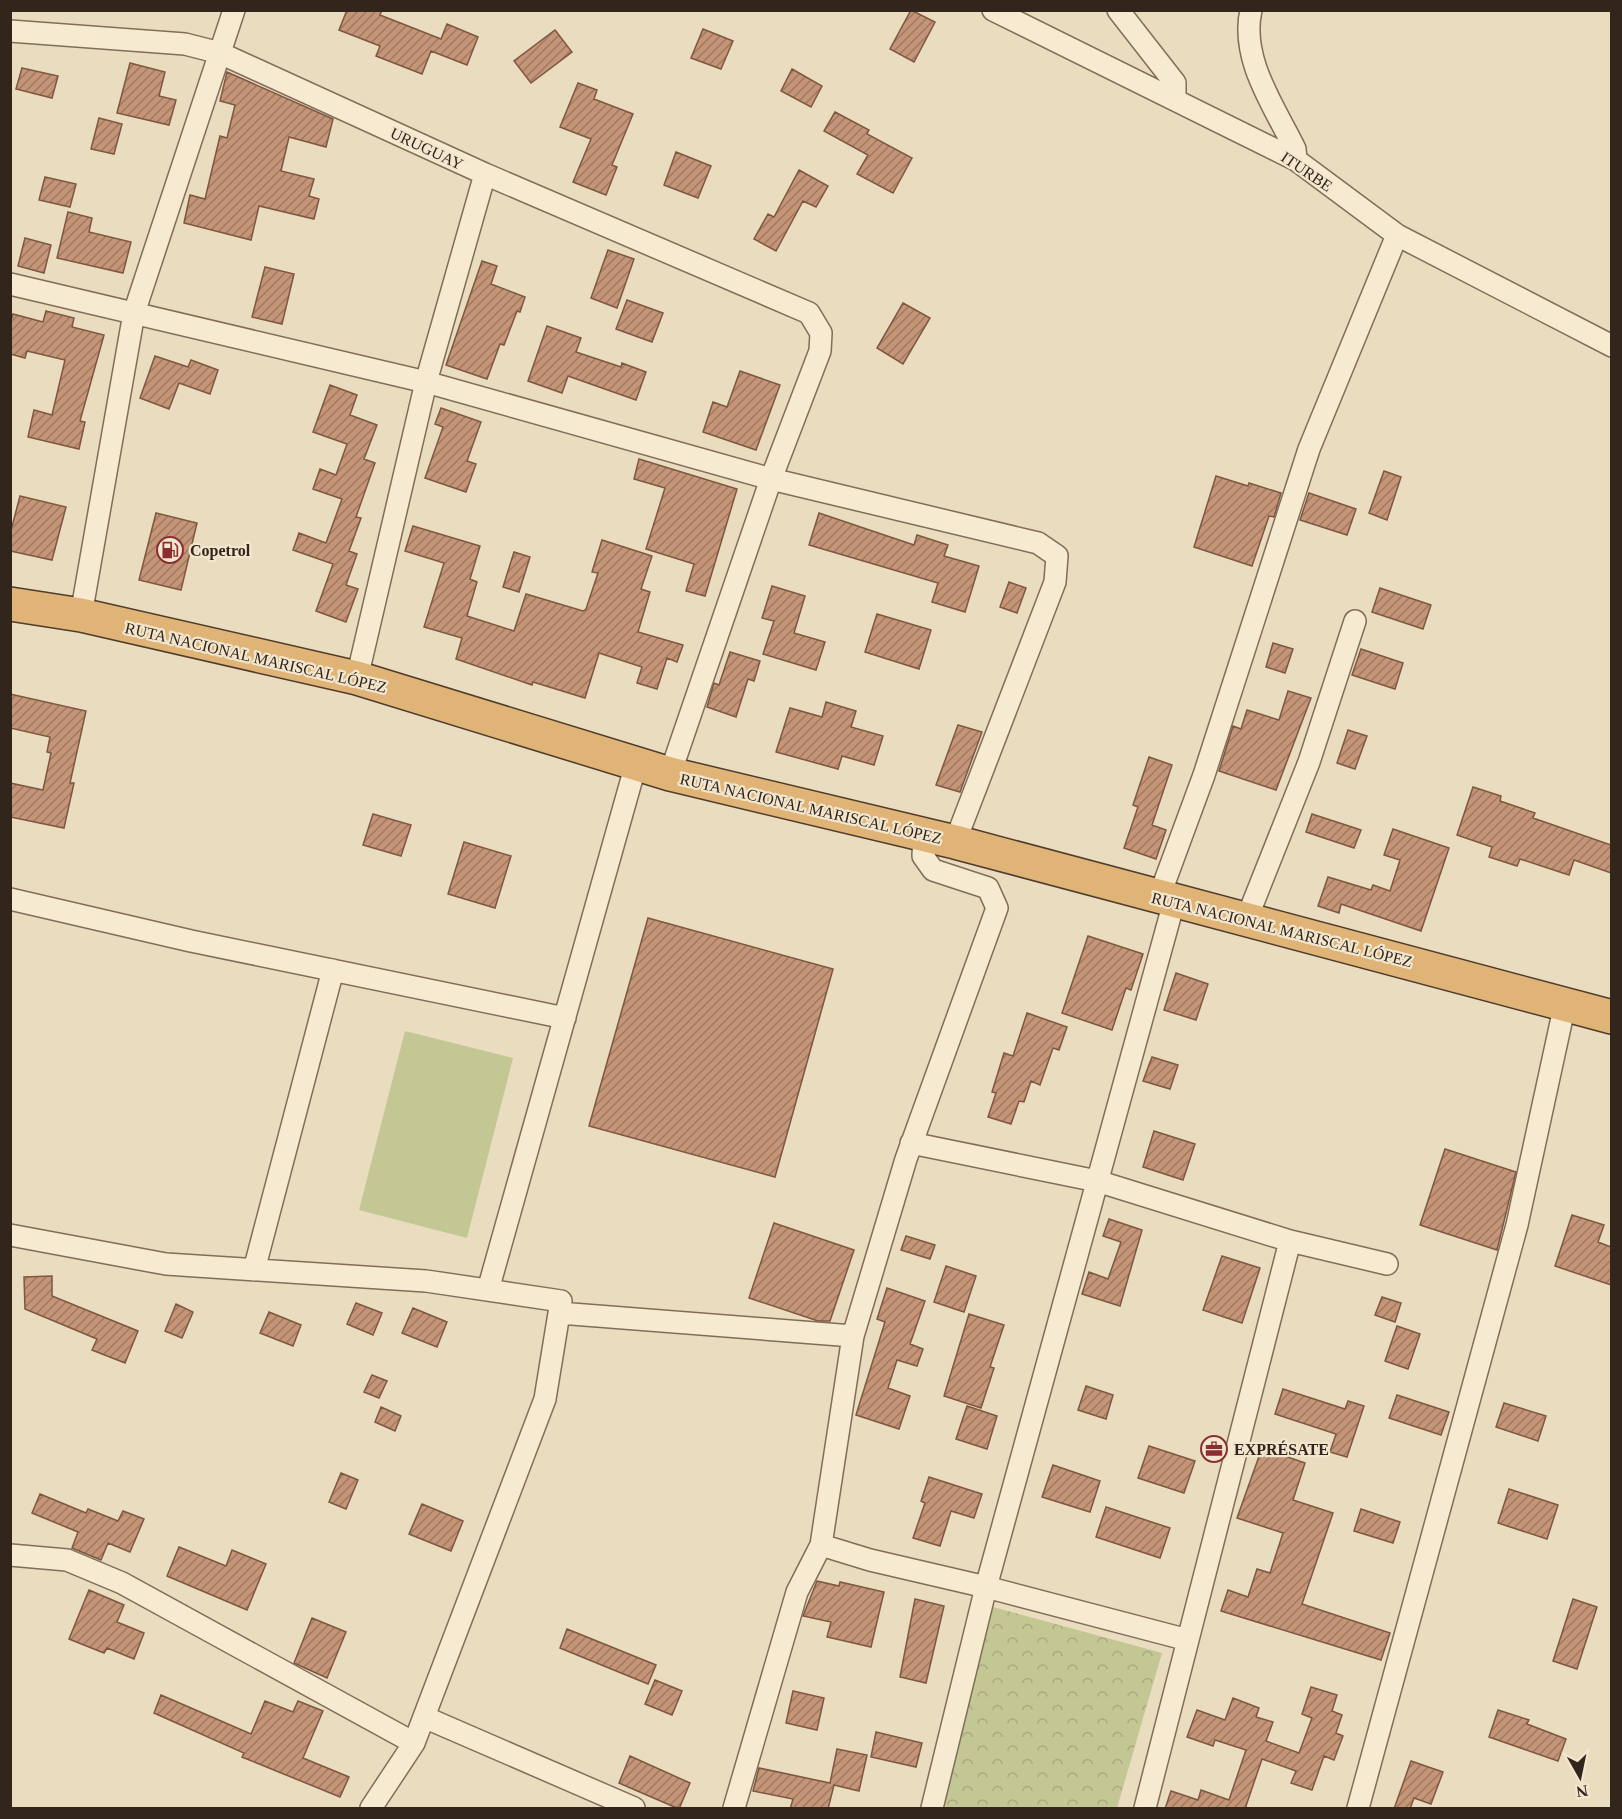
<svg xmlns="http://www.w3.org/2000/svg" width="1622" height="1819" font-family="Georgia,serif">
  <style>
    .park { fill: url(#park-crowns) }
    .garden { fill: #c2c794 }
    .building { fill: url(#building-hatch); stroke: #7e5741; stroke-width: 1.5 }
    .lines { fill: none; stroke-linecap: round; stroke-linejoin: round }
    .minor-casing { stroke: #816d59; stroke-width: 24 }
    .trunk-casing { stroke: #4f3c2d; stroke-width: 36 }
    .minor { stroke: #f6ead1; stroke-width: 21 }
    .trunk { stroke: #e0b476; stroke-width: 33 }
    .labels { text-anchor: middle; stroke-width: 4.5; stroke-linejoin: round; paint-order: stroke }
    .street-label { font-size: 16px; fill: #32261c; stroke: #f2e6ce }
    .poi-label { font-size: 16px; font-weight: bold; fill: #32261c; stroke: #f2e6ce; text-anchor: start }
  </style>
  <defs>
    <pattern id="park-crowns" width="20" height="18" patternUnits="userSpaceOnUse" patternTransform="scale(1.5)"><rect width="20" height="18" fill="#c2c794"/><path d="M2 6a3 3 0 1 1 6 0M12 15a3 3 0 1 1 6 0" fill="none" stroke="#a7ab7f"/></pattern>
    <pattern id="building-hatch" width="6" height="6" patternUnits="userSpaceOnUse" patternTransform="scale(1.5)"><rect width="6" height="6" fill="#c59578"/><path d="M-1 1l2-2M0 6l6-6M5 7l2-2" fill="none" stroke="#a17962"/></pattern>
  </defs>
  <rect width="100%" height="100%" fill="#eadcbf"/>
  <path class="park" d="M993 1607 1162 1653 1117 1808H943Z"/>
  <path class="garden" d="M405 1031 513 1058 467 1238 359 1210Z"/>
  <path class="building" d="M347 10H382L380 15 441 39 447 24 478 37 467 65 431 51 422 74 376 56 380 46 339 30Z
    M911 10 935 22 914 62 890 49Z
    M703 29 733 41 721 69 691 58Z
    M555 30 572 52 531 83 514 61Z
    M130 63 165 72 159 96 176 100 169 125 117 113Z
    M22 68 58 76 52 98 16 89Z
    M792 69 822 86 811 107 781 91Z
    M227 72 333 119 326 147 289 137 281 171 314 179 309 196 319 199 314 219 259 206 251 240 184 223 190 195 205 199 220 136 227 138 235 105 220 101Z
    M578 83 597 90 594 99 633 114 612 165 617 167 606 195 573 182 591 139 560 127Z
    M835 112 869 130 867 134 912 158 893 193 857 174 868 155 824 131Z
    M99 118 122 124 114 154 91 149Z
    M676 152 711 166 698 198 664 185Z
    M799 170 828 186 816 207 803 201 776 251 754 239 768 214 774 217Z
    M45 177 76 184 70 207 39 200Z
    M68 212 92 218 89 232 131 242 123 273 57 258Z
    M25 238 51 245 44 273 18 266Z
    M608 250 634 259 617 308 591 298Z
    M482 261 497 266 491 284 525 297 520 312 517 311 504 345 500 344 487 379 446 365Z
    M265 267 294 274 282 324 252 317Z
    M627 300 663 313 652 342 616 329Z
    M903 303 930 318 903 364 877 348Z
    M46 311 74 318 72 327 104 335 80 421 85 422 79 449 28 437 34 410 52 415 65 360 27 351 25 358 10 354V323L13 314 43 322Z
    M547 326 581 338 576 352 621 367 622 363 646 372 636 400 568 376 562 393 528 381Z
    M155 356 188 367 191 360 218 370 210 394 179 383 169 409 140 398Z
    M740 371 780 385 756 450 703 432 713 402 727 407Z
    M330 385 357 395 350 415 377 425 364 459 375 463 356 517 361 518 349 551 357 554 346 585 358 589 346 622 316 611 333 564 293 550 299 533 326 543 342 499 313 489 320 469 336 475 347 444 313 432Z
    M441 408 481 422 467 461 476 464 466 492 425 478 443 427 435 424Z
    M639 459 737 489 705 596 686 591 694 564 646 549 665 488 634 479Z
    M1384 471 1401 477 1387 520 1369 513Z
    M1216 476 1248 486 1249 483 1281 493 1274 517 1269 516 1252 566 1194 547Z
    M1309 493 1356 509 1347 535 1300 520Z
    M20 496 66 507 52 560 10 551V534Z
    M156 513 197 523 181 590 139 580Z
    M819 513 914 545 917 535 948 545 944 556 979 566 965 612 932 602 938 583 809 545Z
    M413 526 480 546 470 579 477 582 467 616 514 631 526 594 583 611 586 609 598 573 592 572 602 540 652 556 641 589 650 592 638 632 683 645 677 662 667 658 657 689 637 683 642 667 599 653 585 698 533 682 532 685 456 659 462 638 424 627 444 563 405 551Z
    M514 552 530 557 519 592 503 587Z
    M1009 582 1026 588 1017 613 1000 607Z
    M772 586 805 596 794 633 825 642 816 670 763 654 774 621 762 618Z
    M1380 588 1431 605 1423 629 1372 612Z
    M877 614 931 630 919 669 865 652Z
    M1273 643 1293 649 1285 673 1266 667Z
    M1361 649 1403 663 1395 689 1352 675Z
    M730 652 760 661 754 681 748 679 736 717 707 707 714 683 719 685Z
    M1288 691 1311 698 1276 790 1219 771 1233 726 1241 729 1247 710 1279 720Z
    M10 694 86 711 70 783H74L64 828 10 817V783L43 790 51 753 47 752 50 737 10 728Z
    M826 702 856 711 851 727 883 736 874 765 842 756 838 769 776 752 790 708 822 717Z
    M958 725 982 732 960 792 936 785Z
    M1348 730 1367 736 1355 769 1337 763Z
    M1149 757 1172 765 1152 825 1166 830 1156 859 1124 848 1138 807 1133 805Z
    M1473 787 1501 796 1500 801 1535 813 1533 818 1611 845V873L1574 860 1569 875 1520 859 1517 866 1489 857 1492 847 1457 835Z
    M373 814 411 825 401 856 363 845Z
    M1312 814 1361 830 1354 848 1306 832Z
    M1393 829 1449 848 1421 931 1341 904 1339 913 1318 906 1328 877 1371 890 1373 885 1390 891 1400 860 1384 855Z
    M464 842 511 856 495 908 448 894Z
    M648 918 833 969 775 1177 589 1126Z
    M1088 936 1143 954 1131 990 1126 988 1112 1030 1062 1013Z
    M1176 973 1208 984 1196 1020 1164 1010Z
    M1027 1013 1067 1027 1059 1050 1053 1048 1040 1085 1031 1081 1024 1102 1019 1101 1011 1124 988 1117 996 1093 992 1092 1004 1053 1013 1056Z
    M1152 1057 1178 1065 1170 1089 1143 1081Z
    M1154 1131 1195 1144 1183 1180 1143 1167Z
    M1445 1149 1516 1172 1497 1250 1420 1225Z
    M1572 1215 1604 1225 1598 1242 1611 1247V1285L1555 1266Z
    M1109 1219 1142 1230 1120 1306 1082 1294 1089 1272 1108 1279 1121 1242 1103 1236Z
    M774 1223 854 1250 830 1321H818L749 1298Z
    M906 1236 935 1245 930 1259 901 1250Z
    M1222 1256 1260 1268 1242 1323 1203 1310Z
    M946 1266 976 1276 964 1312 934 1302Z
    M52 1276V1296L138 1331 125 1363 92 1350 97 1339 25 1309 24 1277Z
    M887 1288 925 1301 910 1344 923 1349 917 1366 897 1360 888 1388 910 1396 899 1429 856 1415 885 1322 877 1319Z
    M1382 1297 1401 1303 1395 1322 1375 1315Z
    M356 1303 382 1313 373 1335 347 1324Z
    M176 1304 193 1312 182 1338 165 1331Z
    M413 1308 447 1322 437 1347 402 1333Z
    M269 1312 301 1325 293 1346 260 1333Z
    M969 1314 1004 1325 990 1367 994 1368 981 1408 944 1396Z
    M1397 1326 1420 1334 1408 1369 1385 1361Z
    M372 1375 387 1381 379 1398 364 1392Z
    M1086 1386 1113 1395 1106 1419 1078 1410Z
    M1283 1389 1345 1409 1348 1401 1364 1406 1347 1457 1330 1452 1336 1434 1275 1414Z
    M1397 1395 1449 1412 1441 1435 1389 1418Z
    M1504 1403 1546 1416 1538 1441 1496 1427Z
    M967 1406 997 1416 987 1449 956 1439Z
    M381 1407 401 1416 395 1431 375 1422Z
    M1149 1446 1195 1461 1184 1493 1138 1478Z
    M1262 1448 1305 1463 1293 1500 1333 1513 1302 1604 1390 1633 1381 1660 1221 1611 1228 1590 1248 1597 1257 1569 1270 1573 1283 1533 1237 1518Z
    M1053 1465 1100 1481 1090 1512 1042 1497Z
    M341 1473 358 1480 346 1509 329 1502Z
    M929 1477 982 1494 974 1518 951 1511 940 1546 913 1538 925 1503 921 1501Z
    M1509 1489 1558 1505 1547 1539 1498 1523Z
    M40 1494 86 1513 88 1509 118 1521 123 1511 144 1519 130 1552 108 1543 101 1560 72 1548 78 1532 32 1513Z
    M422 1504 463 1521 451 1551 409 1534Z
    M1106 1507 1170 1528 1160 1558 1096 1537Z
    M1361 1509 1400 1522 1393 1543 1354 1531Z
    M179 1547 226 1566 232 1550 266 1564 247 1610 167 1576Z
    M817 1581 839 1586 840 1582 884 1592 871 1647 827 1637 831 1622 803 1616Z
    M89 1590 124 1605 117 1622 144 1633 134 1659 107 1648 104 1653 69 1639Z
    M915 1599 944 1606 926 1683 900 1677Z
    M1573 1599 1597 1607 1577 1669 1553 1661Z
    M312 1618 346 1632 327 1678 294 1663Z
    M567 1629 656 1665 648 1684 560 1648Z
    M655 1680 682 1691 672 1715 645 1704Z
    M1311 1687 1337 1695 1332 1711 1342 1715 1336 1733 1343 1736 1334 1760 1324 1756 1312 1790 1291 1783 1296 1771 1262 1759 1246 1806 1247 1809H1165L1171 1791 1198 1800 1201 1790 1229 1800 1246 1750 1215 1740 1213 1746 1187 1737 1197 1710 1225 1720 1233 1698 1259 1708 1256 1717 1273 1722 1266 1741 1299 1753 1312 1718 1302 1714Z
    M793 1691 824 1698 817 1730 786 1723Z
    M161 1695 251 1734 265 1701 293 1712 298 1701 323 1711 303 1758 349 1777 340 1797 242 1757 244 1753 154 1713Z
    M1498 1710 1529 1720 1527 1724 1566 1739 1558 1761 1489 1737Z
    M876 1732 922 1743 916 1767 871 1757Z
    M837 1749 867 1755 859 1791 834 1785 828 1809H790L793 1799 753 1791 759 1768 830 1783Z
    M630 1756 690 1783 679 1809 619 1783Z
    M1411 1761 1443 1772 1431 1804 1414 1798 1410 1809H1394Z"/>
  <g class="lines">
    <defs>
      <path id="minor" d="M993 10 1296 160 1397 235 1612 346
        M1118 10 1175 83V99
        M1251 10C1240 59 1274 106 1295 149L1296 160
        M10 31 185 44 220 53 485 174 809 313 821 333 820 351 771 479 670 774
        M10 284 426 382 771 479 1038 543 1057 556 1055 582 955 842
        M81 615 134 313 234 10
        M357 678 426 382 485 174
        M1159 897 1204 775 1309 449 1397 235
        M10 899 191 941 565 1018
        M1247 918 1309 762 1355 621
        M911 1143 1097 1181 1290 1241 1387 1264
        M10 1235 166 1264 426 1281 561 1301 545 1399 414 1743 371 1808
        M254 1270 333 970
        M488 1290 636 764
        M559 1313 853 1336
        M821 1545 870 1560 986 1587 1188 1640
        M10 1555 67 1560 122 1583 414 1743
        M424 1717 634 1808
        M734 1808 797 1592 821 1545 853 1336 906 1159 997 908 988 888 933 870 923 856 924 834
        M932 1808 986 1587 1174 902
        M1145 1808 1290 1241
        M1358 1808 1517 1225 1565 1004"/>
      <path id="trunk" d="M10 604 81 615 357 678 670 774 955 842 1612 1017"/>
    </defs>
    <use href="#minor" class="minor-casing"/>
    <use href="#trunk" class="trunk-casing"/>
    <use href="#minor" class="minor"/>
    <use href="#trunk" class="trunk"/>
  </g>
  <defs>
    <symbol id="fuel-ring" viewBox="-11 -11 22 22"><circle r="9.5" fill="#f2e6ce" stroke="#8b2e31" stroke-width="1.5"/><path d="M-5.5-6h7V0h2V4h1.3V-2.5L3-4.5l.8-.8L6-3V5H2.5V1h-1V6h-7ZM-4.2-4.7v3.2H.2V-4.7Z" fill="#8b2e31"/></symbol>
    <symbol id="office-ring" viewBox="-11 -11 22 22"><circle r="9.5" fill="#f2e6ce" stroke="#8b2e31" stroke-width="1.5"/><path d="M-6-3h4V-5.5h4V-3h4V5H-6ZM-1-4.5V-3h2v-1.5ZM-6 0V1H6V0Z" fill="#8b2e31"/></symbol>
  </defs>
  <g fill-rule="evenodd">
    <use href="#fuel-ring" x="155" y="535" width="30" height="30"/>
    <use href="#office-ring" x="1199" y="1434" width="30" height="30"/>
  </g>
  <g class="labels">
    <g class="street-label">
      <text transform="translate(427 148) rotate(25)" y="6">URUGUAY</text>
      <text transform="translate(1307 171) rotate(34)" y="6">ITURBE</text>
      <text transform="translate(256 657) rotate(13)" y="6">RUTA NACIONAL MARISCAL LÓPEZ</text>
      <text transform="translate(811 808) rotate(13)" y="6">RUTA NACIONAL MARISCAL LÓPEZ</text>
      <text transform="translate(1282 929) rotate(14)" y="6">RUTA NACIONAL MARISCAL LÓPEZ</text>
    </g>
    <g class="poi-label">
      <text x="190" y="556">Copetrol</text>
      <text x="1234" y="1455">EXPRÉSATE</text>
    </g>
  </g>
  <rect width="1622" height="1819" fill="none" stroke="#32261c" stroke-width="24"/>
  <g transform="translate(1580 1777) rotate(171)" stroke="#f2e6ce" stroke-width="4.5" paint-order="stroke">
  <path d="M0-4.5L10 22L0 15L-10 22Z" fill="#32261c"/>
  <text y="-9" font-size="16" font-weight="bold" text-anchor="middle" fill="#32261c">N</text>
  </g>
</svg>
